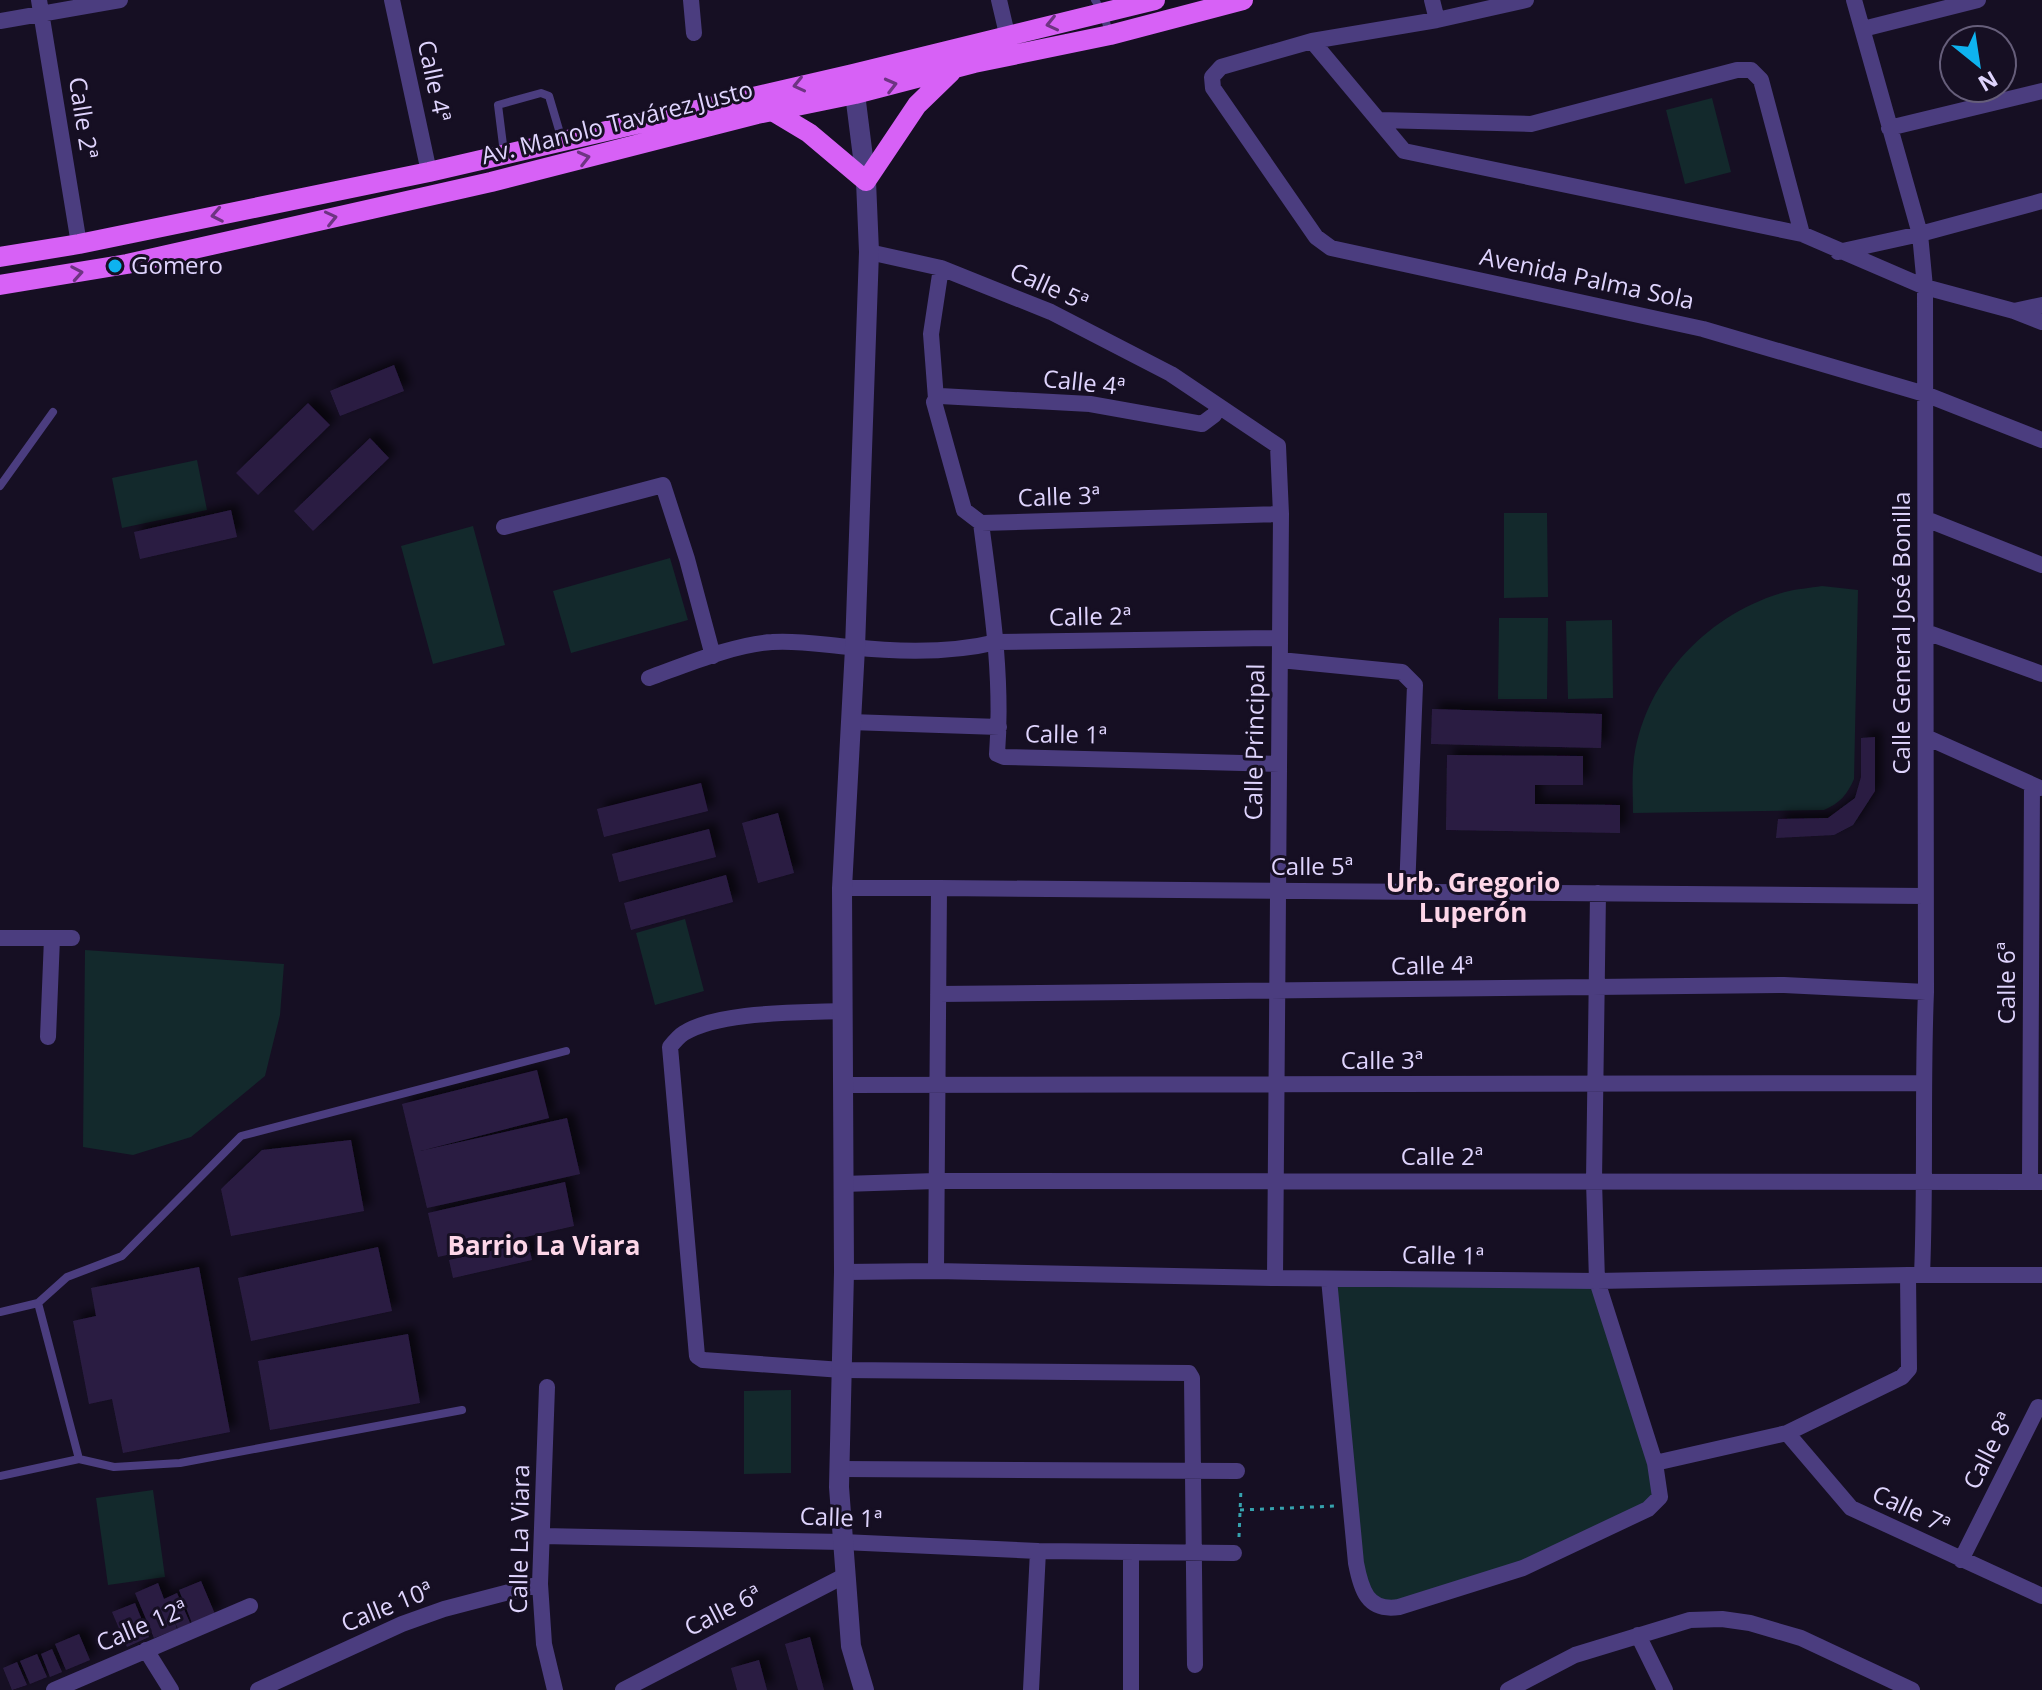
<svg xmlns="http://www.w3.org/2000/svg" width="2042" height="1690" font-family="'Open Sans',sans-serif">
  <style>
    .green { fill: #13292c }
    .building { fill: #2b1d43; filter: url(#shadow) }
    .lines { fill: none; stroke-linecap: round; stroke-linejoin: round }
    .path { stroke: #36a2ae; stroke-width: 3; stroke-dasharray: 4 6; stroke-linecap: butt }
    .service { stroke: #4b3d7f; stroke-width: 8 }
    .minor { stroke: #4b3d7f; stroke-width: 16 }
    .tertiary { stroke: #4b3d7f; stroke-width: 20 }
    .primary { stroke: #d761f6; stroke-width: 20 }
    .oneway { stroke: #6d3482 }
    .poi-dot { fill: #0eb3ef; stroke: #160f23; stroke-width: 3 }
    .labels { text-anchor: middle; stroke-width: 6; stroke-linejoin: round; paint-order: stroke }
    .street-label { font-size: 24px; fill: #dfd4fd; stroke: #160f23 }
    .poi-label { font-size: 24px; fill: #dfd4fd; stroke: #160f23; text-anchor: start }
    .neighbourhood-label { font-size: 26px; font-weight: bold; fill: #fdd6e8; stroke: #160f23 }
  </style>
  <defs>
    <filter id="shadow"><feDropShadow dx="7" dy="-7" stdDeviation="4" flood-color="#0009"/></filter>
  </defs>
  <rect width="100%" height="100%" fill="#160f23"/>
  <path class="green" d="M1712 98 1731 172 1685 184 1666 110Z
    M197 460 207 510 122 528 112 478Z
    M1504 513H1547L1548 597 1504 598Z
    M473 526 505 645 433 664 401 546Z
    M670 558 688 620 571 653 553 591Z
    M1822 586 1858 590 1854 779C1847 795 1840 803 1824 810L1633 813C1633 798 1632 784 1633 769 1639 686 1705 614 1785 592 1796 589 1810 588 1822 586Z
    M1499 618H1548L1547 699H1498Z
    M1612 620 1613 698 1568 699 1566 621Z
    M685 919 704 991 655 1005 636 933Z
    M85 950 284 964 280 1015 265 1076 191 1137 133 1155 83 1147Z
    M1329 1279 1597 1281 1660 1497 1616 1525 1399 1607 1364 1593Z
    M791 1390V1473L744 1474V1391Z
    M153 1490 165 1577 108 1585 96 1498Z"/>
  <path class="building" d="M394 365 404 391 340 416 330 391Z
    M308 403 330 425 258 495 236 473Z
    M370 438 389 458 313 531 294 511Z
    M231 510 237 537 140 559 134 532Z
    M1432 709 1602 714 1601 748 1431 744Z
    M1875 737V791L1853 825 1834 835 1776 838 1778 819 1828 818 1855 798 1861 777V738Z
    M1447 755 1583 756V785H1535V804L1620 805V833L1446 830Z
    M701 783 708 811 604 837 597 809Z
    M778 813 794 873 758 883 742 823Z
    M709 829 716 857 619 882 612 854Z
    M726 875 733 902 631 930 624 903Z
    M537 1070 549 1118 420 1151 567 1118 580 1174 427 1208 402 1104Z
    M351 1140 364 1211 231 1236 221 1189 262 1150Z
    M565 1182 574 1226 438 1257 428 1213Z
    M528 1243 532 1260 453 1278 449 1260Z
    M378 1247 392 1311 251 1341 238 1278Z
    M199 1267 230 1432 123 1453 112 1399 89 1404 73 1321 96 1316 91 1288Z
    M408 1334 420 1403 270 1430 258 1361Z
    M201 1581 215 1614 192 1623 179 1590Z
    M158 1583 164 1599 177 1593 190 1623 178 1629 174 1620 177 1629 154 1638 135 1593Z
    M135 1603 149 1637 127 1647 112 1612Z
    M79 1634 90 1660 66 1670 55 1644Z
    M810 1637 824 1690H798L785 1644Z
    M52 1649 62 1672 50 1677 41 1654Z
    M37 1654 47 1677 30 1684 20 1661Z
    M759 1660 767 1690H737L731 1668Z
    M17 1662 27 1685 12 1690 3 1668Z"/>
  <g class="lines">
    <path class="path" d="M1240 1510 1335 1506
      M1239 1537 1241 1488"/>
    <path class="service" d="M1095 0 1103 13 1110 35
      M504 153 498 105 541 93 549 96 562 140
      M0 486 53 412
      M0 1312 38 1303
      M79 1459 38 1303 67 1277 122 1256 241 1136 566 1051
      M0 1476 79 1459 114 1467 180 1463 462 1410"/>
    <path class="minor" d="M39 0 79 244
      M392 0 429 172
      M691 0 694 33
      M999 0 1007 34
      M1432 0 1437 20
      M1526 0 1437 20 1312 41 1221 67 1212 77 1213 88 1316 237 1331 248 1703 329 1925 394 2042 440
      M1854 0 1920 234 1925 287 1926 992C1922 1086 1926 1180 1922 1275
      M0 21 120 0
      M1863 29 1978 0
      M1312 41 1404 151 1802 234 1925 287 2014 311 2042 322
      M1379 120 1531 124 1737 70H1751L1761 80 1802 234
      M1889 128 2042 91
      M869 252 941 268 1051 312 1171 374 1278 446 1281 514 1275 1278
      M1838 252 1920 234 2042 201
      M941 268 931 334 936 399 934 402 964 510 981 523C991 600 1003 676 997 754L1004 757 1279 764
      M2014 311 2042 305
      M936 399 940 396 1090 404 1202 424 1214 415 1219 407
      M1926 519 2042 565
      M981 523 1281 514
      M504 527 663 485 687 559 713 656
      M1926 632 2042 674
      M1280 660 1402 672 1415 685 1407 891
      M649 678C685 665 735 644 772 642 798 640 825 645 851 647 897 652 952 653 997 642L1280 638
      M850 722 999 727
      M1926 737 2040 788
      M842 888H939L936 1271
      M939 888 1925 896
      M0 938H72
      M938 994 1784 985 1926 992
      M841 1011C798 1013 720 1011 684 1033 679 1036 674 1042 670 1047L697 1356 703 1360 842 1370 1189 1373 1192 1378 1195 1665
      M48 1037 52 938
      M842 1085 1923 1083
      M2030 1182 2032 785
      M843 1184 936 1181 2042 1182
      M844 1272 936 1271 1275 1278 1597 1281 1908 1275H2042
      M1329 1279 1356 1563C1361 1589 1367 1612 1399 1607L1523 1568 1648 1509 1660 1497 1655 1463 1597 1281 1594 1181 1598 893
      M547 1387 540 1584 544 1644 555 1690
      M1787 1433 1851 1508 2042 1596
      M1655 1463 1787 1433 1902 1377 1909 1369 1908 1275
      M840 1469 1237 1471
      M542 1536 843 1542 1038 1551 1234 1553
      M1961 1560 2038 1407
      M1638 1635 1665 1690
      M146 1650 171 1690
      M54 1690 250 1606
      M258 1690 402 1624 444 1609 540 1584
      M623 1690 846 1575
      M1031 1690 1038 1551
      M1131 1690V1553
      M1508 1690 1575 1655 1690 1620 1722 1619 1750 1623 1801 1638 1912 1690"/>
    <path class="tertiary" d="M853 78 866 181 869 252 855 648 842 888 844 1272 839 1487 851 1646 864 1690"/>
    <path class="primary" d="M774 112 809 133 866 181 917 105 951 72
      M0 257 79 244 429 172 853 74 1155 0
      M0 285 127 264 491 182 757 114 855 94 974 63 1110 35 1243 0"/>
  </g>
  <defs><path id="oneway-chevron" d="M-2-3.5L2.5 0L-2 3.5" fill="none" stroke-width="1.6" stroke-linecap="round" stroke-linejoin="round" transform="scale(2)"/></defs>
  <g class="oneway">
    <use href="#oneway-chevron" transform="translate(1052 24) rotate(167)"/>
    <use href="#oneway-chevron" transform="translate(799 85) rotate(167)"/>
    <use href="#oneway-chevron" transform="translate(891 85) rotate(-14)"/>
    <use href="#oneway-chevron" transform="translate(584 158) rotate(-14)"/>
    <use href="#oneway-chevron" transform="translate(217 215) rotate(169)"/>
    <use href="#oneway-chevron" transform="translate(331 218) rotate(-13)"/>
    <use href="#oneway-chevron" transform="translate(77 273) rotate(-10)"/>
  </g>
  <circle class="poi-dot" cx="115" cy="266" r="8"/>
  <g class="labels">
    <g class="street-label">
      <text transform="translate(434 81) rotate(78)" y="8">Calle 4ª</text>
      <text transform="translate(83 118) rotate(81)" y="8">Calle 2ª</text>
      <text transform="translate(617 123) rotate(-14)" y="8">Av. Manolo Tavárez Justo</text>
      <text transform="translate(1587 279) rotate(12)" y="8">Avenida Palma Sola</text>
      <text transform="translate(1049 287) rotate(24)" y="8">Calle 5ª</text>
      <text transform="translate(1084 383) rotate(6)" y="8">Calle 4ª</text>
      <text transform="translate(1059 497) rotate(-2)" y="8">Calle 3ª</text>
      <text transform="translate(1090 617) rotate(-1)" y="8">Calle 2ª</text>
      <text transform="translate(1902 633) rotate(-90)" y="8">Calle General José Bonilla</text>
      <text transform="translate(1066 735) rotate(1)" y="8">Calle 1ª</text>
      <text transform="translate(1255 742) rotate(-89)" y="8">Calle Principal</text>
      <text x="1312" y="875">Calle 5ª</text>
      <text transform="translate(1432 966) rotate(-1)" y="8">Calle 4ª</text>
      <text transform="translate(2007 983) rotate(-90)" y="8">Calle 6ª</text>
      <text x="1382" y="1069">Calle 3ª</text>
      <text x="1442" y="1165">Calle 2ª</text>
      <text transform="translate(1443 1256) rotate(1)" y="8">Calle 1ª</text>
      <text transform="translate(1989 1451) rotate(-63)" y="8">Calle 8ª</text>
      <text transform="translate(1911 1510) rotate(25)" y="8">Calle 7ª</text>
      <text transform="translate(841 1518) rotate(2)" y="8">Calle 1ª</text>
      <text transform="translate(520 1539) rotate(-89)" y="8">Calle La Viara</text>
      <text transform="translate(387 1607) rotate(-22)" y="8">Calle 10ª</text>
      <text transform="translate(723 1611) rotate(-27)" y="8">Calle 6ª</text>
      <text transform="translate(142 1626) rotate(-23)" y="8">Calle 12ª</text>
    </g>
    <g class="poi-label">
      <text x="131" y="274">Gomero</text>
    </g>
    <g class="neighbourhood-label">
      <text x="1473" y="892">Urb. Gregorio<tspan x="1473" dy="30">Luperón</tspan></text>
      <text x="544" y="1255">Barrio La Viara</text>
    </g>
  </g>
  <g transform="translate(1978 64) rotate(150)"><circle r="38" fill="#160f23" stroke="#665e7a" stroke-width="2"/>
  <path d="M0-6L14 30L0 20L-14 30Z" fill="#0eb3ef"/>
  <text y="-12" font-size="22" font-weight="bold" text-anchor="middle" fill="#dfd4fd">N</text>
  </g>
</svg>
